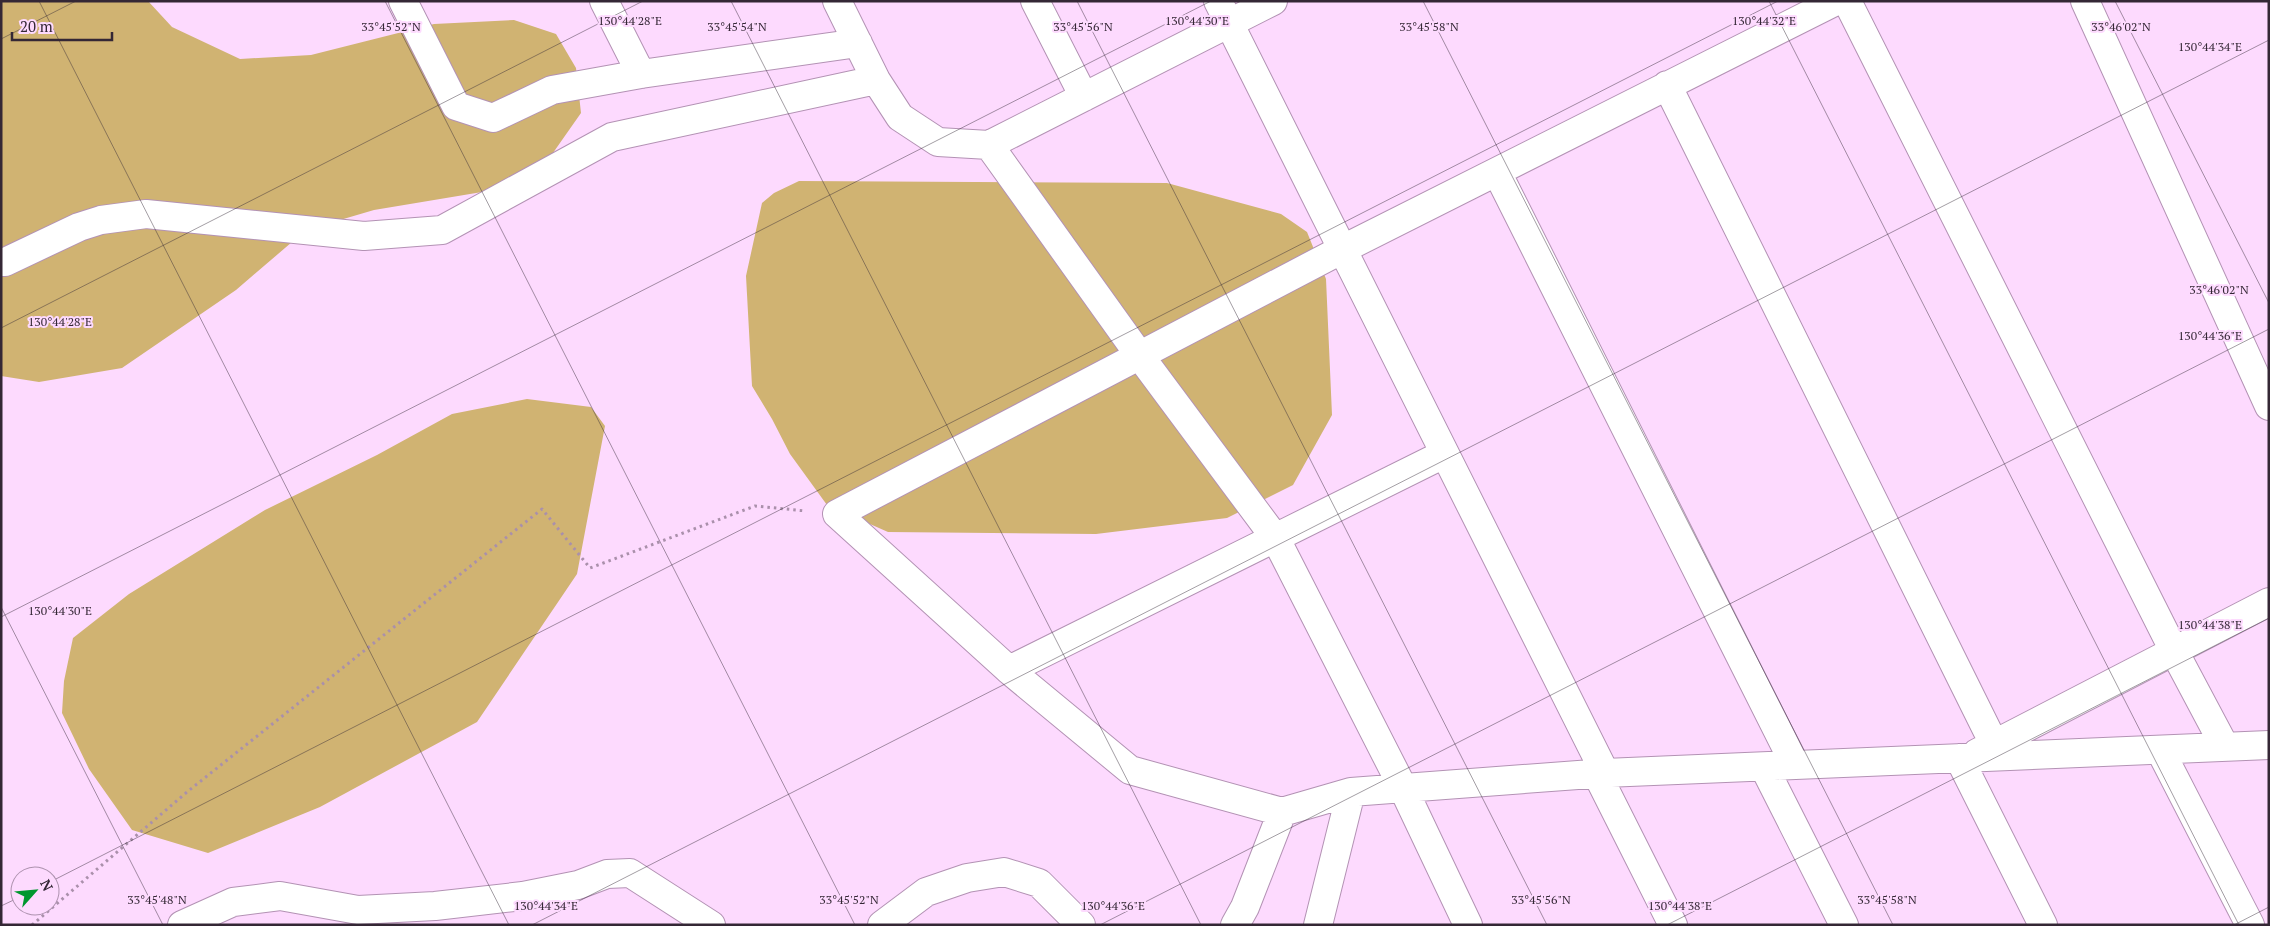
<svg xmlns="http://www.w3.org/2000/svg" width="2270" height="926" font-family="'PT Serif',serif">
  <style>
    .green { fill: #d0b372 }
    .lines { fill: none; stroke-linecap: round; stroke-linejoin: round }
    .minor-casing { stroke: #b392b4; stroke-width: 30 }
    .path { stroke: #aa90ab; stroke-width: 3; stroke-dasharray: 2.5 4; stroke-linecap: butt }
    .minor { stroke: #fff; stroke-width: 28 }
    .ticks { fill: none; stroke: #342735; stroke-width: 1; stroke-opacity: 0.45 }
    .ticks-label { font-size: 12px; text-anchor: middle; fill: #342735; stroke: #fddafe; stroke-width: 4; stroke-linejoin: round; paint-order: stroke }
  </style>
  <rect width="100%" height="100%" fill="#fddafe"/>
  <path class="green" d="M1 1H148L172 27 240 59 311 55 434 24 514 20 556 34 576 68 581 113 548 160 482 192 374 210 306 230 236 290 122 368 39 382 1 376Z
    M799 181 1167 183 1281 214 1307 232 1326 279 1332 415 1293 485 1227 518 1096 534 888 532 827 505 790 454 772 419 752 386 746 276 762 203 774 193Z
    M527 399 591 407 605 426 577 574 477 722 320 807 208 853 132 830 89 769 62 713 64 681 73 638 129 594 265 510 377 455 452 414Z"/>
  <g class="lines">
    <defs>
      <path id="minor" d="M403 1 456 106 493 118 552 90 641 74 858 43
        M604 1 641 74
        M837 1 876 80 900 117 938 142 989 145 1273 1
        M1035 1 1084 97
        M1218 1 1605 773
        M1836 1 1341 250 837 514 1009 670 1130 770 1282 812 1351 792 1605 773 2269 745
        M1847 1 2174 651 2225 747
        M2085 1 2269 406
        M1667 85 1994 744
        M989 145 1140 356 1276 539 1403 788 1468 925
        M1497 172 1795 765
        M1 262H5L79 227 101 220 146 214 364 236 442 230 612 137 876 80
        M1009 670 1444 454
        M2160 750 2250 925
        M1977 753 2269 602
        M1959 758 2043 925
        M1764 767 1844 925
        M1597 774 1673 925
        M182 925 233 902 280 896 358 910 435 906 523 896 578 885 607 874 630 873 711 925
        M882 925 926 892 967 878 1004 872 1039 883 1081 925
        M1235 925 1245 907 1282 812
        M1318 925 1351 792"/>
    </defs>
    <use href="#minor" class="minor-casing"/>
    <path class="path" d="M32 925 187 792 542 509 590 568 755 506 806 511"/>
    <use href="#minor" class="minor"/>
  </g>
  <path class="ticks" d="M39 1 509 925M385 1 855 925M731 1 1201 925M1077 1 1547 925M1423 1 1893 925M1769 1 2239 925M2115 1 2269 303M1 39 76 1M1 328 643 1M1 607 163 925M1 617 1211 1M50 882 1778 1M1 906 20 897M532 925 2269 40M1100 925 2269 329M1667 925 2269 618M2234 925 2269 907"/>
  <g class="ticks-label">
    <text x="630" y="25">130°44'28"E</text>
    <text x="1197" y="25">130°44'30"E</text>
    <text x="1764" y="25">130°44'32"E</text>
    <text x="391" y="31">33°45'52"N</text>
    <text x="737" y="31">33°45'54"N</text>
    <text x="1083" y="31">33°45'56"N</text>
    <text x="1429" y="31">33°45'58"N</text>
    <text x="2121" y="31">33°46'02"N</text>
    <text x="2210" y="51">130°44'34"E</text>
    <text x="2219" y="294">33°46'02"N</text>
    <text x="60" y="326">130°44'28"E</text>
    <text x="2210" y="340">130°44'36"E</text>
    <text x="60" y="615">130°44'30"E</text>
    <text x="2210" y="629">130°44'38"E</text>
    <text x="157" y="904">33°45'48"N</text>
    <text x="849" y="904">33°45'52"N</text>
    <text x="1541" y="904">33°45'56"N</text>
    <text x="1887" y="904">33°45'58"N</text>
    <text x="546" y="910">130°44'34"E</text>
    <text x="1113" y="910">130°44'36"E</text>
    <text x="1680" y="910">130°44'38"E</text>
  </g>
  <rect width="2270" height="926" fill="none" stroke="#342735" stroke-width="5"/>
  <g transform="translate(35 891) rotate(63)"><circle r="24" fill="#fddafe" stroke="#ad92ae"/>
  <path d="M0-4L9 19L0 12L-9 19Z" fill="#00972f"/>
  <text y="-8" font-size="14" font-weight="bold" text-anchor="middle" fill="#342735">N</text>
  </g>
  <path d="M12 32v8h100v-8" fill="none" stroke="#342735" stroke-width="2.5"/>
  <text x="20" y="32" font-size="15" fill="#342735" stroke="#fddafe" stroke-width="4" paint-order="stroke">20 m</text>
</svg>
